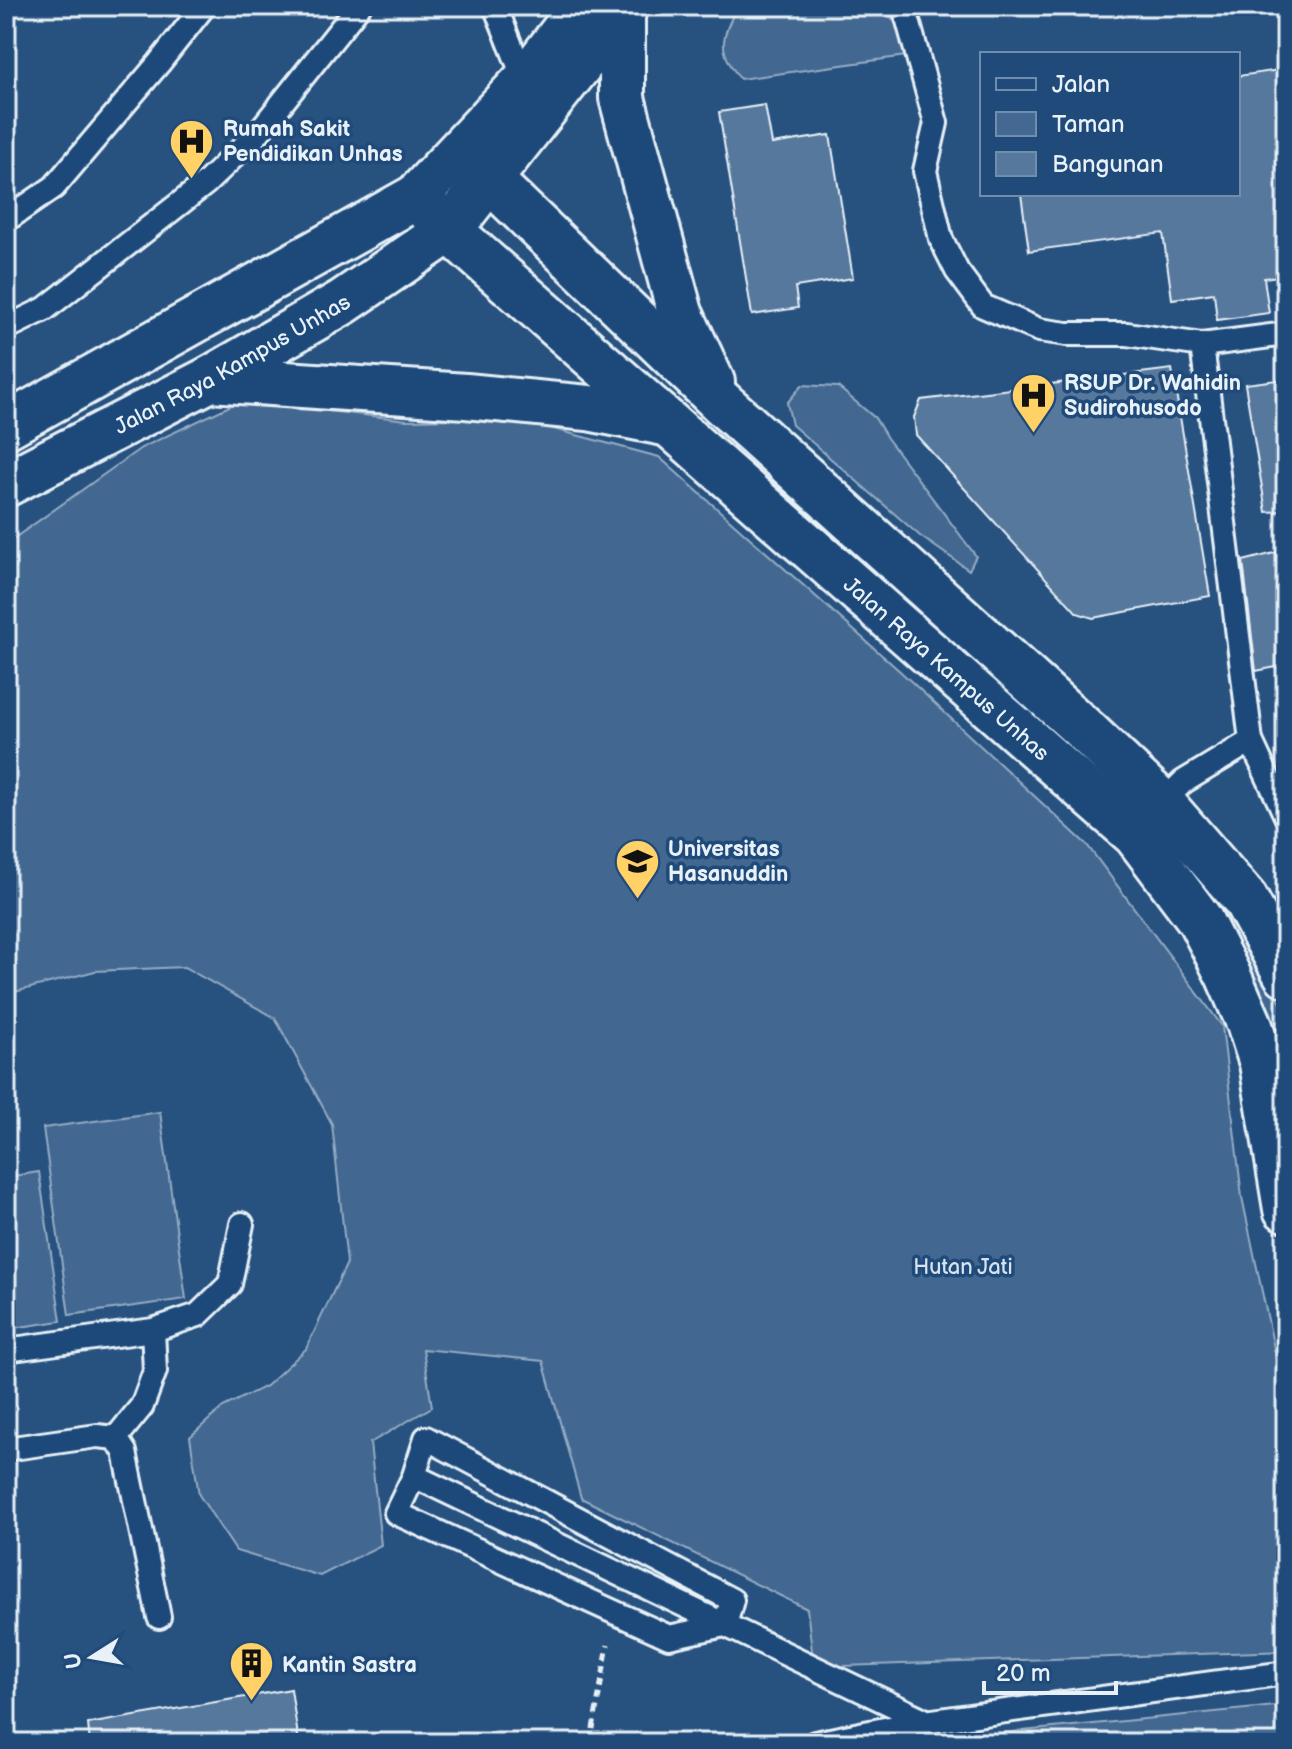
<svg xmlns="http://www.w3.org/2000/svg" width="1292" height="1749" font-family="'Balsamiq Sans',sans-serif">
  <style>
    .green { fill: #436891; stroke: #96acc4; stroke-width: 2 }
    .building { fill: #57789d; stroke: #e8f1f8; stroke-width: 2 }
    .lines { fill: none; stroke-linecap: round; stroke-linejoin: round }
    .service-casing { stroke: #e8f1f8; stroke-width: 28 }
    .tertiary-casing { stroke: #e8f1f8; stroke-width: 50 }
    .path { stroke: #e8f1f8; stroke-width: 5; stroke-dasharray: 8 6; stroke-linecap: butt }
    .service { stroke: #1f4a7a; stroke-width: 22 }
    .tertiary { stroke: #1f4a7a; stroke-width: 44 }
    .labels { text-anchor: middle; stroke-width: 7; stroke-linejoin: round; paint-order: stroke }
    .poi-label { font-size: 22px; font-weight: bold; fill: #e8f1f8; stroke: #1f4a7a; text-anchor: start }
    .street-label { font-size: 22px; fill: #e8f1f8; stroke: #1f4a7a }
    .park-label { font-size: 22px; fill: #d8e3ee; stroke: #1f4a7a }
  </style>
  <rect width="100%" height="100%" fill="#27517f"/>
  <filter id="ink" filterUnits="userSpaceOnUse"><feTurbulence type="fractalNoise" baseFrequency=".0125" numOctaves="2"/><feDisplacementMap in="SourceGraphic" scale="16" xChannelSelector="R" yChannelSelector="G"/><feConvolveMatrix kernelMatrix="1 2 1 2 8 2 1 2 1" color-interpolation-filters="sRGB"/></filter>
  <g filter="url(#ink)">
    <path class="green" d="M737 6H884L911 48 906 56 740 79C717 47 721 41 737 6Z
      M802 385 838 387 875 418 887 438 976 556 969 570 920 536 792 425 787 403Z
      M240 401 407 420 512 418 659 457 902 673 1087 845 1222 1026 1242 1197 1286 1405V1651L814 1667 807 1609 581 1498 543 1361 423 1349 432 1407 370 1443 381 1545 320 1576 236 1551 199 1495 190 1437 223 1407 266 1386 306 1349 347 1263 332 1124 275 1018 184 967 95 971 15 992 6 985V544L141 448Z
      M1247 951 1283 1006 1286 1017V1162L1232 961Z
      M160 1112 186 1299 69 1315 43 1128Z
      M39 1172 61 1321 6 1329V1177Z
      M1286 1705V1743H921L922 1741Z"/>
    <path class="building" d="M1286 69V275L1264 278 1269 313 1217 320 1214 293 1172 299 1163 233 1029 251 1021 194H1238V76Z
      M765 105 772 144 830 135 853 278 795 287 798 308 752 315 719 112Z
      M1172 369 1210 596 1093 618 1077 613 916 435 914 417 921 400Z
      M1286 379V511L1266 512 1245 384Z
      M1286 550V665L1256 671 1243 561Z
      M291 1689 299 1743H90L88 1724Z"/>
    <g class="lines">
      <defs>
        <path id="service" d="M495 6 525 81
          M904 6 936 123 925 171 941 239 957 271 983 306 1039 330 1067 334H1127L1202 345 1286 334
          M6 220 54 187 159 63 204 6
          M6 328 45 309 206 183 257 134 359 6
          M1202 345 1251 741 1286 816
          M1162 803 1183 782 1251 741
          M6 1350 153 1330 198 1315 230 1284 242 1224
          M116 1438 142 1406 155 1371 153 1330
          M426 1438 732 1600 725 1625 669 1637 396 1513 414 1476Z
          M6 1449 97 1436 116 1438 125 1452 159 1617
          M414 1476 928 1722
          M815 1743 910 1724 1286 1673"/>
        <g id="tertiary">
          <path d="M622 13V98L680 313 712 382"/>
          <path d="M458 153 489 179 722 403 1087 732 1162 803 1245 899 1286 974"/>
          <path id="s1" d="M416 197 449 230 1136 835 1200 920 1228 975 1249 1023 1262 1063 1286 1209"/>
          <path d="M210 379 466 396 588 408 669 424"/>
          <path d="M6 426 416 197 525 81 583 6"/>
          <path id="s2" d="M6 484 210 379 343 302 449 230 626 6"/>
        </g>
      </defs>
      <use href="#service" class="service-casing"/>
      <use href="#tertiary" class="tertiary-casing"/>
      <path class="path" d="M593 1743 592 1734 608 1645"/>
      <use href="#service" class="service"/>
      <use href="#tertiary" class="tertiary"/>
    </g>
  </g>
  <defs>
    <symbol id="hospital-pin" viewBox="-11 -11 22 30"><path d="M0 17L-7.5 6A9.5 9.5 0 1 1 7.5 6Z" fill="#ffd166" stroke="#1f4a7a"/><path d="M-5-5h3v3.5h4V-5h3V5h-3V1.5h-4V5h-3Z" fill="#111"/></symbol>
    <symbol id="university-pin" viewBox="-11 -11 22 30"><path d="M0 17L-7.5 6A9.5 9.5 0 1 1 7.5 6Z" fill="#ffd166" stroke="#1f4a7a"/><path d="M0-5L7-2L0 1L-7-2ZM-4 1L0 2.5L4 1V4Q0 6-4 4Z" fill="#111"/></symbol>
    <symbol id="building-pin" viewBox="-11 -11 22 30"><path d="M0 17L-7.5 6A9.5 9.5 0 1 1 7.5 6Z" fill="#ffd166" stroke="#1f4a7a"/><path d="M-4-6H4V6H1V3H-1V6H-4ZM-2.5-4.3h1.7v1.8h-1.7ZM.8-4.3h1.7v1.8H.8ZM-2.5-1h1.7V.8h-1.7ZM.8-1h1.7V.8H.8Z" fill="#111"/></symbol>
  </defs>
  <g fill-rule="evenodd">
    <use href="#hospital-pin" x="166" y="116" width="51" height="69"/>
    <use href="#hospital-pin" x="1008" y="370" width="51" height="69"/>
    <use href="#university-pin" x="612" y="836" width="51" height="69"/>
    <use href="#building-pin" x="226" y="1638" width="51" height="69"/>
  </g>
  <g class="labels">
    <g class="poi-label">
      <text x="223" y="136">Rumah Sakit<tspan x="223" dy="25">Pendidikan Unhas</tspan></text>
      <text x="1064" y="390">RSUP Dr. Wahidin<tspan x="1064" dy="25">Sudirohusodo</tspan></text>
      <text x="668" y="856">Universitas<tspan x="668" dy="25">Hasanuddin</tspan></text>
      <text x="282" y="1672">Kantin Sastra</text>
    </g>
    <g class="street-label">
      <text dy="8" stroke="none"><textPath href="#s2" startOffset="256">Jalan Raya Kampus Unhas</textPath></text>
      <text dy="8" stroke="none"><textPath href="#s1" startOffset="710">Jalan Raya Kampus Unhas</textPath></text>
    </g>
    <g class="park-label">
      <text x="963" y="1274">Hutan Jati</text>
    </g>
  </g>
  <rect width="1292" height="1749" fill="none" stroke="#1f4a7a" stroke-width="32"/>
  <rect x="16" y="16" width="1260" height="1717" fill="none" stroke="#e8f1f8" stroke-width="3" filter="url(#ink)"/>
  <rect x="980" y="52" width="260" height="144" fill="#1f4a7a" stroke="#6f8dac" stroke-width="2"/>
  <rect x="996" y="78" width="40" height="12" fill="#1f4a7a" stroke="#6f8dac" stroke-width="2"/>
  <text x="1052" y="92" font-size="24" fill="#e8f1f8">Jalan</text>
  <rect x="996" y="112" width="40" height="24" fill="#436891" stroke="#6f8dac" stroke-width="2"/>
  <text x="1052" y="132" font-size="24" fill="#e8f1f8">Taman</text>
  <rect x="996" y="152" width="40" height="24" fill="#57789d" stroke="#6f8dac" stroke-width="2"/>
  <text x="1052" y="172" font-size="24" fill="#e8f1f8">Bangunan</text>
  <g transform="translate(92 1657) rotate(259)" stroke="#1f4a7a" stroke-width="6" paint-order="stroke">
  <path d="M0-6L14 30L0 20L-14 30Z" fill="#e8f1f8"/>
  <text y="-12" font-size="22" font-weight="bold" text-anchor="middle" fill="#e8f1f8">U</text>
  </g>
  <path d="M984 1681v12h132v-12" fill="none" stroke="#e8f1f8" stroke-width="4"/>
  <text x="996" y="1681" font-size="24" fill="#e8f1f8" stroke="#1f4a7a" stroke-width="6" paint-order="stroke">20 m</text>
</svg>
